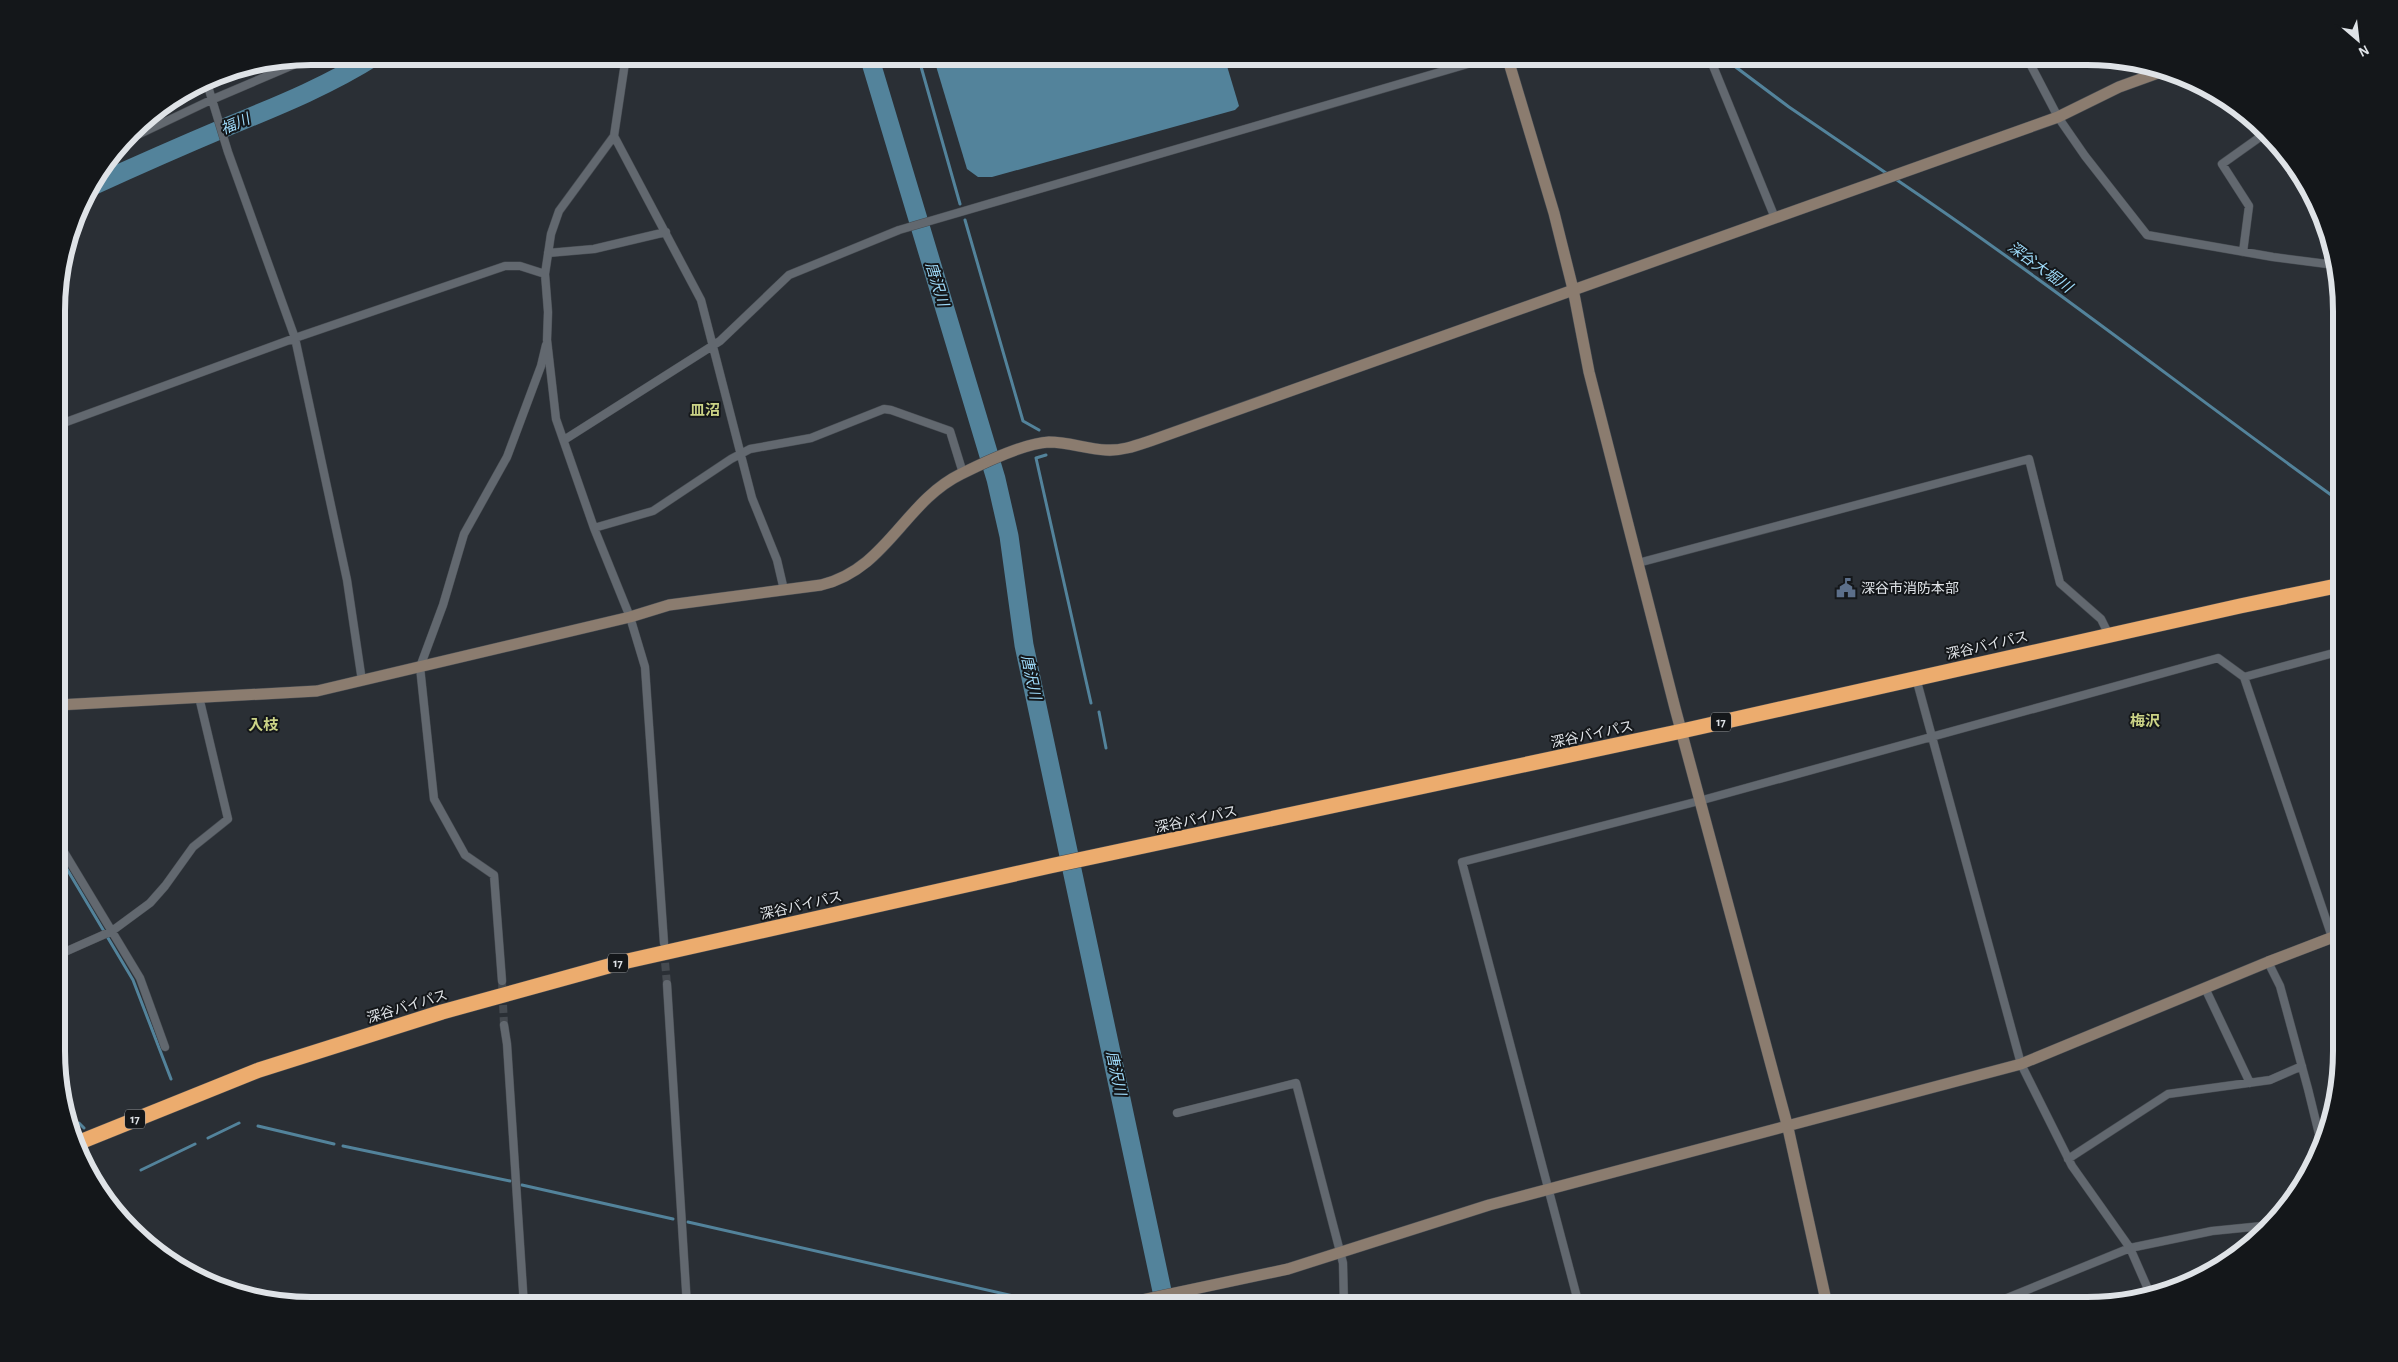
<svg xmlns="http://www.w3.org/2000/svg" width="2398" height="1362" font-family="'Alegreya Sans','Noto Sans JP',sans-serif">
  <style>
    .water { fill: #53839b }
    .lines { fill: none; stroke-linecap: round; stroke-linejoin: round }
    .stream { stroke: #53839b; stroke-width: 3 }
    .river { stroke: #53839b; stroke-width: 19 }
    .street-tunnel { stroke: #454a50; stroke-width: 8; stroke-dasharray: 8 4; stroke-linecap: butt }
    .street-casing { stroke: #474c52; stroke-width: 9 }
    .secondary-casing { stroke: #474c52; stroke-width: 12 }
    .highway-casing { stroke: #474c52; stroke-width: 16 }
    .street { stroke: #62686f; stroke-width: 8 }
    .secondary { stroke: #8b7c6f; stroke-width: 11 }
    .highway { stroke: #ecac6e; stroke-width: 15 }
    .labels { text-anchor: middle; stroke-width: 4; stroke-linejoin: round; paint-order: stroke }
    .shield { fill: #14171a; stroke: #a2a6aa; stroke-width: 1 }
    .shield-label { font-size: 12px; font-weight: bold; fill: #dfe3e7 }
    .poi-label { font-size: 14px; fill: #dfe3e7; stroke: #14171a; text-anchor: start }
    .street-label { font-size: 14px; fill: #dfe3e7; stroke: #14171a }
    .water-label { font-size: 15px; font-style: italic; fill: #9edaf9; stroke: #14171a }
    .neighbourhood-label { font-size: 15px; font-weight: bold; fill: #cbd386; stroke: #14171a }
    .rim { fill: none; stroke: #dfe3e7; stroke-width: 6 }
  </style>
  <rect width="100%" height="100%" fill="#2a2f35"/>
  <path class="water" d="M933 56H1224L1239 106 1235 110 992 177H978L967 169Z"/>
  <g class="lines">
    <path class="stream" d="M918 56 960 204
      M1721 56 1789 107 1889 175
      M1894 178C2047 281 2192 395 2341 502
      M965 220 1023 421 1039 430
      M1046 455 1036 458 1091 703
      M1099 712 1106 748
      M58 854 133 980 171 1079
      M64 1108 75 1120
      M79 1123 84 1128
      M258 1126 334 1144
      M208 1138 239 1123
      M343 1146 510 1181
      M141 1170 195 1144
      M522 1185 673 1219
      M688 1222 1049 1304"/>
    <path class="river" d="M869 56 996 479 1009 536 1024 645 1165 1305
      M92 186C136 166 179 147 224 128 275 107 328 86 375 56"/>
    <path class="street-tunnel" d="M664 951 667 984
      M502 981 504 1025"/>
    <defs>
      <path id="street" d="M626 56 614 136 559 211 551 234 545 274 548 312 547 340 556 419 594 528 630 617 645 667 664 943
        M1709 56 1775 218
        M2026 56 2058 117 2085 156 2147 235 2273 257 2335 265
        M206 80 228 152 295 338 347 580 362 681
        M614 136 701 300 752 498 777 560 784 590
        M127 140 211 100 314 56
        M2243 252 2249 206 2222 164 2267 132
        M548 253 594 249 666 232
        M58 425 295 338 505 266H520L545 274
        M564 440 720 341 789 275 899 230 1495 56
        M594 528 653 511 731 459 750 449 811 438 884 409 891 410 950 431 963 473
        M1638 563 2029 459 2060 583 2101 619 2109 635
        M2244 677 2341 651
        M1916 678 2021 1064 2072 1166 2130 1248 2151 1296
        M58 842 140 978 165 1047
        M58 955 112 931 150 903 165 886 193 847 228 819 199 697
        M2268 962 2280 986 2308 1089 2319 1134 2316 1159
        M502 981 494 875 465 855 434 799 420 667 443 605 464 534 507 457 541 366 546 345
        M667 984 687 1306
        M2205 988 2250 1083
        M504 1025 507 1044 524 1306
        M1177 1113 1296 1083 1343 1263 1344 1305
        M2068 1159 2168 1094 2270 1080 2302 1066
        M1579 1305 1462 862 1699 801 2218 658 2244 677 2332 937
        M1990 1305 2130 1248 2212 1231 2272 1225"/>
      <path id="secondary" d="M1507 56 1554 213 1573 289 1589 372 1675 708 1788 1128 1827 1305
        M58 705 317 691 630 617 669 605 821 585C887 569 904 502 961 474 983 463 1025 443 1049 442 1068 442 1087 449 1106 450 1121 451 1135 446 1150 441L2058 117 2119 87 2166 70
        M1114 1306 1288 1269 1489 1205 2021 1064 2268 962 2341 934"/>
      <path id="highway" d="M75 1144 259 1070 442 1012 623 962 1050 866 1682 731 2240 606 2341 585"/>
    </defs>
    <use href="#street" class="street-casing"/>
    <use href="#secondary" class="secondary-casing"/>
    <use href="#highway" class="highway-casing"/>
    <use href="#street" class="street"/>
    <use href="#secondary" class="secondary"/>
    <use href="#highway" class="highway"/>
  </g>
  <defs>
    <symbol id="civic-bare" viewBox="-9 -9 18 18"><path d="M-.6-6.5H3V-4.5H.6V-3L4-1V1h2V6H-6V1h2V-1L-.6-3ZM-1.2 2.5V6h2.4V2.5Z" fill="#5c6f8a" stroke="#14171a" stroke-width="2.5" paint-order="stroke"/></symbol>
  </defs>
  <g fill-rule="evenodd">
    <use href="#civic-bare" x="1832" y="574" width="28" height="28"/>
  </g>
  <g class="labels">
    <g class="shield">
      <rect x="1711" y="712.5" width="20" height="19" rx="4"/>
      <rect x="608" y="953.5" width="20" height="19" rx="4"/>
      <rect x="125" y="1109.5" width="20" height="19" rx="4"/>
    </g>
    <g class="shield-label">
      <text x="1721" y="726">17</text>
      <text x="618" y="967">17</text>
      <text x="135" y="1123">17</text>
    </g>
    <g class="poi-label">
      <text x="1861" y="593">深谷市消防本部</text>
    </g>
    <g class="street-label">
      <text transform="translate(1987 645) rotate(-13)" y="5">深谷バイパス</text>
      <text transform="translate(1592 734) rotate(-12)" y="5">深谷バイパス</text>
      <text transform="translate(1196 819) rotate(-12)" y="5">深谷バイパス</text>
      <text transform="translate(801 905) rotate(-13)" y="5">深谷バイパス</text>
      <text transform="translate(407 1006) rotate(-17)" y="5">深谷バイパス</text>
    </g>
    <g class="water-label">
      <text transform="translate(235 124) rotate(-23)" y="5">福川</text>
      <text transform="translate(2040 267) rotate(36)" y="5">深谷大堀川</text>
      <text transform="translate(937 284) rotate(73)" y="5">唐沢川</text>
      <text transform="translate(1031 677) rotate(78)" y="5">唐沢川</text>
      <text transform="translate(1116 1073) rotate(78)" y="5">唐沢川</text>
    </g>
    <g class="neighbourhood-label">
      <text x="705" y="415">皿沼</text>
      <text x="2145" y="726">梅沢</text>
      <text x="263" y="730">入枝</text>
    </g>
  </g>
  <path d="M0 0H2398V1362H0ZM311 65H2087A246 246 0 0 1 2333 311V1051A246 246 0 0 1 2087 1297H311A246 246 0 0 1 65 1051V311A246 246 0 0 1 311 65Z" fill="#14171a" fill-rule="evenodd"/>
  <path class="rim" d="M311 65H2087A246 246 0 0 1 2333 311V1051A246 246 0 0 1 2087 1297H311A246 246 0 0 1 65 1051V311A246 246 0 0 1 311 65Z"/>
  <g transform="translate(2358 40) rotate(152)" stroke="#14171a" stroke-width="4" paint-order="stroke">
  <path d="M0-4L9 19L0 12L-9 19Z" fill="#dfe3e7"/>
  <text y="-8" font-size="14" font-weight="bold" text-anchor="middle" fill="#dfe3e7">N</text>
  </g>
</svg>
